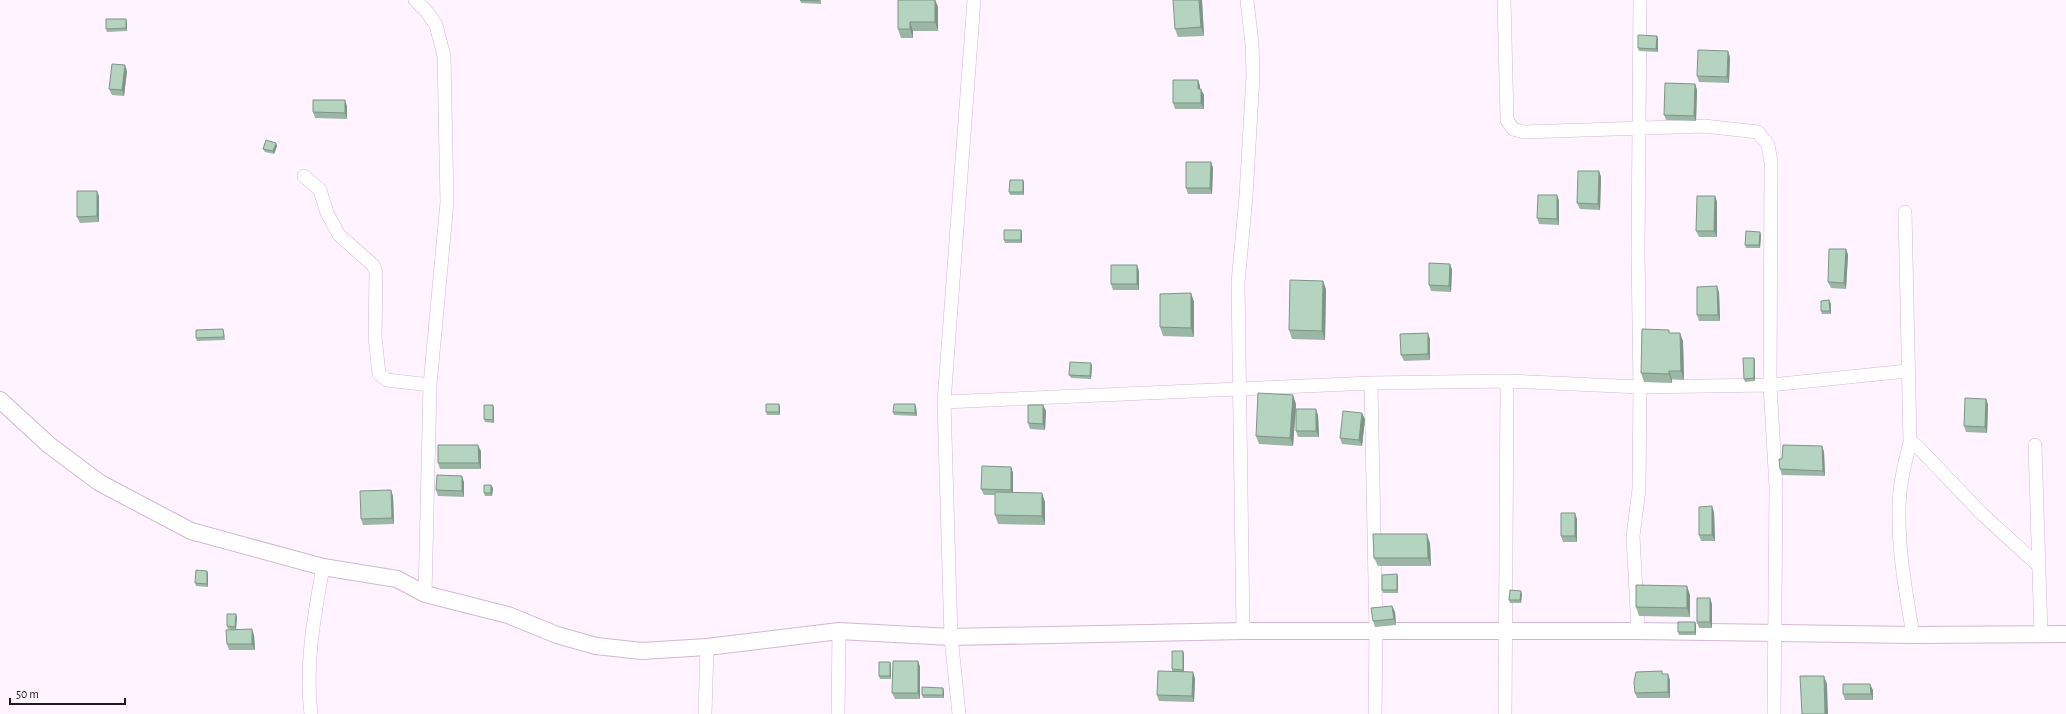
<svg xmlns="http://www.w3.org/2000/svg" width="2066" height="714" font-family="'Alegreya Sans',sans-serif">
  <style>
    .lines { fill: none; stroke-linecap: round; stroke-linejoin: round }
    .minor-casing { stroke: #d2b8d2; stroke-width: 14 }
    .tertiary-casing { stroke: #d2b8d2; stroke-width: 18 }
    .minor { stroke: #fff; stroke-width: 13 }
    .tertiary { stroke: #fff; stroke-width: 16 }
    .wall { fill: #9bb6a4 }
    .shaded-wall { fill: #7e9486 }
    .building { fill: #b4d4bf; stroke: #7e9486 }
  </style>
  <rect width="100%" height="100%" fill="#fef3fe"/>
  <g class="lines">
    <defs>
      <path id="minor" d="M415 0 427 12 436 25 444 56 447 202 430 385 425 594
        M1504 0 1507 120 1513 129 1524 132 1704 126 1758 132 1768 145 1771 162 1770 385 1776 487 1774 714
        M304 176 320 190 327 213 339 235 373 265 376 272 375 337 379 374 387 380 430 385
        M1905 212 1910 442 1917 446 1982 514 2038 565
        M1371 383 1376 631 1375 714
        M944 402 1371 383 1507 381 1640 387 1770 385 1907 371
        M1910 442C1905 463 1899 485 1899 508 1898 551 1906 593 1913 635
        M2035 445 2041 634
        M1243 631 1238 283 1246 196 1253 76 1252 44 1247 0
        M1638 631 1633 536 1639 489 1640 387 1638 253 1640 0
        M311 714C305 664 314 617 323 567
        M705 714 707 647
        M838 714 839 631
        M959 714 951 637 944 402 974 0
        M1505 714 1507 381"/>
      <path id="tertiary" d="M0 400 49 445 100 483 191 531 323 567 397 579 425 594 508 615 557 635 596 646 642 651 707 647 839 631 951 637 1243 631H1638L1913 635 2066 634"/>
    </defs>
    <use href="#minor" class="minor-casing"/>
    <use href="#tertiary" class="tertiary-casing"/>
    <use href="#minor" class="minor"/>
    <use href="#tertiary" class="tertiary"/>
  </g>
  <path class="wall" d="M800 0H821V4L801 3Z
    M898 0H935L938 7V31H913V38H901L898 29Z
    M1202 0 1204 36 1178 37 1175 29Z
    M127 22V31L107 32 106 29Z
    M1657 36 1658 39V52L1639 51 1638 48Z
    M1730 57 1729 83 1699 82 1697 76Z
    M127 71 124 96 112 95 109 89Z
    M1198 80 1200 86V89L1204 95V109H1175L1173 103Z
    M1695 84 1697 90 1696 121 1666 120 1664 115Z
    M347 106V119L315 118 313 112Z
    M276 143 277 146 274 154 265 152 263 149Z
    M1211 162 1213 168 1212 194H1188L1186 188Z
    M1599 171 1601 177 1600 210 1580 209 1577 203Z
    M1023 180 1024 183V195H1010L1009 192Z
    M1557 195 1559 201V225L1539 224 1537 218Z
    M99 196V222L80 223 77 217Z
    M1715 196 1717 202V237H1699L1696 231Z
    M1021 230 1022 233V243H1005L1004 240Z
    M1761 235 1760 248H1746L1745 245Z
    M1846 249 1848 255 1846 289 1831 288 1828 282Z
    M1450 264 1452 270 1451 292 1431 291 1429 285Z
    M1139 271V290H1113L1111 284Z
    M1326 289 1325 340 1292 339 1289 330Z
    M1719 292 1720 321H1699L1697 315Z
    M1191 293 1194 302V337L1163 336 1160 327Z
    M1829 300 1831 304V314H1822L1821 311Z
    M223 329 224 332 225 340 197 341 196 338Z
    M1670 333 1683 341 1684 380 1672 379V383L1644 382 1641 373Z
    M1430 339V360L1404 361 1401 355Z
    M1754 358 1755 361V381L1745 382 1744 379Z
    M1091 363 1092 366 1091 379 1071 378 1069 375Z
    M1986 399 1988 405 1987 433 1966 432 1964 426Z
    M1296 404V409L1318 415 1319 437H1298L1296 431V409L1293 446 1259 444 1256 436Z
    M1043 405 1046 411 1045 430 1030 429 1028 423Z
    M780 407V415H767L766 412Z
    M916 407 917 416 894 415 893 412Z
    M494 408V423L485 422 484 419Z
    M1365 419 1362 446 1342 444 1340 438Z
    M1822 446 1824 452 1825 476 1782 475 1780 469 1782 459Z
    M481 451V469H440L438 463Z
    M1011 467 1013 473V492L1045 502V525L998 524 995 515V495H984L981 489Z
    M464 482V497L438 496 436 490Z
    M493 488 492 496H485L484 493Z
    M393 496 394 524 363 525 361 519Z
    M1714 512 1715 541H1701L1699 535Z
    M1577 519V542H1563L1561 536Z
    M1430 543 1431 566H1378L1374 558Z
    M207 571 208 574V587L196 586 195 583Z
    M1397 574 1398 578V593H1383L1382 590Z
    M1522 594 1521 603H1510L1509 600Z
    M1690 595V617L1639 616 1636 607Z
    M1712 604V628H1699L1697 622Z
    M1392 606 1395 612 1396 625 1375 627 1373 621Z
    M237 617 236 630 254 635 255 650H229L227 644 234 630 228 629 227 626Z
    M1696 625V635H1679L1678 632Z
    M1184 654V671L1195 678 1194 702 1159 701 1157 695 1172 671V669Z
    M918 661 920 667V699H895L892 693Z
    M891 665V679H880L879 676Z
    M1663 674 1670 680V698H1637L1635 693Z
    M1873 690V700H1845L1843 694Z
    M944 691V698H923L922 695Z"/>
  <path class="shaded-wall" d="M932 0H935L938 7V31L935 22Z
    M1199 0H1202L1204 36 1201 27Z
    M126 19 127 22V31L126 28Z
    M910 22 913 31V38L910 29Z
    M1657 36 1658 39V52L1656 49Z
    M1728 51 1730 57 1729 83 1727 77Z
    M125 65 127 71 124 96 122 90Z
    M1198 80 1200 86V95L1198 89Z
    M1695 84 1697 90 1696 121 1694 116Z
    M1201 89 1204 95V109L1201 103Z
    M345 100 347 106V119L345 113Z
    M276 143 277 146 274 154 273 151Z
    M1211 162 1213 168 1212 194 1210 188Z
    M1599 171 1601 177 1600 210 1598 204Z
    M1023 180 1024 183V195L1023 192Z
    M97 191 99 196V222L97 216Z
    M1557 195 1559 201V225L1557 219Z
    M1715 196 1717 202V237L1714 231Z
    M1021 230 1022 233V243L1021 240Z
    M1760 232 1761 235 1760 248 1759 245Z
    M1846 249 1848 255 1846 289 1844 283Z
    M1450 264 1452 270 1451 292 1449 286Z
    M1137 265 1139 271V290L1137 284Z
    M1323 281 1326 289 1325 340 1322 331Z
    M1717 286 1719 292 1720 321 1718 315Z
    M1191 293 1194 302V337L1191 328Z
    M1829 300 1831 304V314L1830 311Z
    M1428 333 1430 339V360L1428 354Z
    M1680 333 1683 341 1684 380 1681 371Z
    M1754 358 1755 361V381L1754 378Z
    M1091 363 1092 366 1091 379 1090 376Z
    M1669 371 1672 379V383L1669 374Z
    M1293 395 1296 404 1293 446 1290 438Z
    M1986 399 1988 405 1987 433 1985 427Z
    M779 404 780 407V415L779 412Z
    M915 404 916 407 917 416 915 413Z
    M493 405 494 408V423L493 420Z
    M1043 405 1046 411 1045 430 1043 424Z
    M1316 409 1318 415 1319 437 1316 431Z
    M1362 413 1365 419 1362 446 1359 440Z
    M478 445 481 451V469L479 463Z
    M1822 446 1824 452 1825 476 1823 471Z
    M1011 467 1013 473V496L1011 490Z
    M462 476 464 482V497L462 491Z
    M491 485 493 488 492 496 491 493Z
    M391 490 393 496 394 524 392 518Z
    M1042 493 1045 502V525L1042 516Z
    M1712 506 1714 512 1715 541 1712 535Z
    M1575 513 1577 519V542L1575 536Z
    M1427 534 1430 543 1431 566 1428 558Z
    M207 571 208 574V587L207 584Z
    M1397 574 1398 578V593L1397 590Z
    M1687 586 1690 595V617L1687 608Z
    M1521 591 1522 594 1521 603 1520 600Z
    M1710 598 1712 604V628L1710 622Z
    M1392 606 1395 612 1396 625 1394 619Z
    M236 614 237 617 236 630 235 627Z
    M1695 622 1696 625V635L1695 632Z
    M252 629 254 635 255 650 252 644Z
    M1183 651 1184 654V673L1183 670Z
    M918 661 920 667V699L918 693Z
    M890 662 891 665V679L890 676Z
    M1193 672 1195 678 1194 702 1192 696Z
    M1668 674 1670 680V698L1668 692Z
    M1824 676 1827 684 1828 714H1825Z
    M1870 684 1873 690V700L1871 694Z
    M943 688 944 691V698L943 695Z"/>
  <path class="building" d="M800 0H819V1Z
    M898 0H935V22H910V29H898Z
    M1173 0H1199L1201 27 1175 29Z
    M106 19H126V28L106 29Z
    M1638 35 1657 36 1656 49 1638 48Z
    M1698 50 1728 51 1727 77 1697 76Z
    M112 64 125 65 122 90 109 89Z
    M1173 80H1198V89H1201V103H1173Z
    M1665 83 1695 84 1694 116 1664 115Z
    M313 100H345V113L313 112Z
    M266 140 276 143 273 151 263 149Z
    M1186 162H1211L1210 188H1186Z
    M1578 171H1599L1598 204 1577 203Z
    M1010 180H1023V192H1009Z
    M77 191H97V216L77 217Z
    M1538 195H1557V219L1537 218Z
    M1697 196H1715L1714 231H1696Z
    M1004 230H1021V240H1004Z
    M1746 231 1760 232 1759 245H1745Z
    M1829 249H1846L1844 283 1828 282Z
    M1429 263 1450 264 1449 286 1429 285Z
    M1111 265H1137V284H1111Z
    M1290 280 1323 281 1322 331 1289 330Z
    M1717 286 1718 315H1697V287Z
    M1191 293V328L1160 327V294Z
    M1829 300 1830 311H1821V301Z
    M223 329 224 337 196 338V330Z
    M1642 329 1669 330V333H1680L1681 371H1669V374L1641 373Z
    M1428 333V354L1401 355 1400 334Z
    M1743 358H1754V378L1744 379Z
    M1070 362 1091 363 1090 376 1069 375Z
    M1258 393 1293 395 1290 438 1256 436Z
    M1965 398 1986 399 1985 427 1964 426Z
    M766 404H779V412H766Z
    M894 404H915V413L893 412Z
    M484 405H493V420L484 419Z
    M1028 405H1043V424L1028 423Z
    M1296 409H1316V431H1296Z
    M1343 411 1362 413 1359 440 1340 438Z
    M438 445H478L479 463H438Z
    M1783 445 1822 446 1823 471 1780 469 1779 459H1782Z
    M982 466 1011 467V490L981 489Z
    M437 475 462 476V491L436 490Z
    M484 485H491V493H484Z
    M391 490 392 518 361 519 360 491Z
    M995 492 1042 493V516L995 515Z
    M1712 506V535H1699V507Z
    M1561 513H1575V536H1561Z
    M1373 534H1427L1428 558H1374Z
    M196 570 207 571V584L195 583Z
    M1397 574V590H1382V575Z
    M1636 585 1687 586V608L1636 607Z
    M1510 590 1521 591 1520 600H1509Z
    M1697 598H1710V622H1697Z
    M1392 606 1394 619 1373 621 1371 608Z
    M227 614H236L235 627 227 626Z
    M1678 622H1695V632H1678Z
    M252 629V644H227L226 630Z
    M1172 651H1183V670L1172 669Z
    M893 661H918V693H892Z
    M879 662H890V676H879Z
    M1158 671 1193 672 1192 696 1157 695Z
    M1662 671V674H1668V692L1635 693 1634 682 1636 672Z
    M1800 676H1824L1825 714H1802Z
    M1843 684H1870L1871 694H1843Z
    M922 687 943 688V695H922Z"/>
  <path d="M10 698v6h115v-6" fill="none" stroke="#221922" stroke-width="2"/>
  <text x="16" y="698" font-size="12" fill="#221922" stroke="#fef3fe" stroke-width="3" paint-order="stroke">50 m</text>
</svg>
